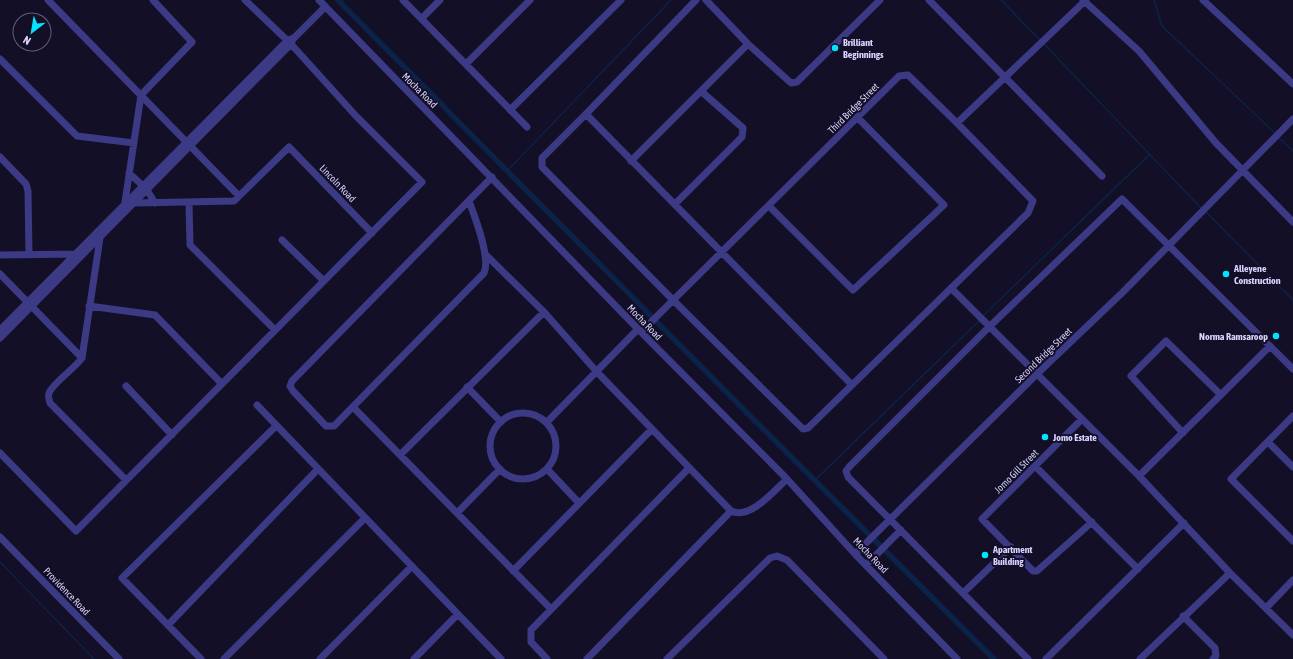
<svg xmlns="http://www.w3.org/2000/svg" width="1293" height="659" font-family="'Asap Condensed',sans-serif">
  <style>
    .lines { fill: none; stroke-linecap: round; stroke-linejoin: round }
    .stream { stroke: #0c2248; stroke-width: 1.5 }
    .canal { stroke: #0c2248; stroke-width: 5.5 }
    .minor { stroke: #3d3a85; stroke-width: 7 }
    .poi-dot { fill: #00e5ff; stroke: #130f26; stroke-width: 1.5 }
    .labels { text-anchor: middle; stroke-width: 4; stroke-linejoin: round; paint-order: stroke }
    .poi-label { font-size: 10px; font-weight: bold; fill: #d9d4ff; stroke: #130f26; text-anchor: start }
    .street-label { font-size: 10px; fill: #d9d4ff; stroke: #130f26 }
  </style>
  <rect width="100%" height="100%" fill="#130f26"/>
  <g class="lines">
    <path class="stream" d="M1001 0 1040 40
      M1154 0 1162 26 1276 134
      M1044 44 1202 209
      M1278 137 1293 151
      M508 170 671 0
      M1205 211 1293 300
      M982 317 1150 154
      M815 480 980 320
      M0 562 94 659"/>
    <path class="canal" d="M338 0 754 420 994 659"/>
    <path class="minor" d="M48 0 239 196
      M319 0 638 329 787 479 855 554 957 659
      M403 0 527 127
      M706 0 748 44 791 83 797 82 880 0
      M929 0 1102 176
      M1083 0 1139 51 1216 143 1293 222
      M1203 0 1293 84
      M422 18 440 0
      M0 59 77 136 134 143
      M466 64 530 0
      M510 110 621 0
      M586 114 696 0
      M0 157 26 184 28 191 29 254
      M631 161 748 44
      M129 173 142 185
      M147 190 155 203
      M469 201C475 217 491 258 484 273L334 426H326L293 391 290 386 292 381 492 177
      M125 202 141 95 192 42 153 0
      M134 203 234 201 289 147 372 233
      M189 203 190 245 275 330
      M675 204 742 137 743 128 702 92
      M769 206 853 290 944 205 857 117
      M100 238 82 358C74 369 53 383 49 393 48 396 49 400 50 403L126 480
      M282 240 324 281
      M485 254 544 312 597 372 731 511C750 520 774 491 787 479
      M0 255 76 254
      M0 274 82 358
      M951 288 1139 476 1230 573 1293 635
      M89 306 155 315 222 384
      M0 330 287 41 291 39
      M641 332 899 76 908 75 957 123 1086 0
      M0 338 291 44 293 39 325 7
      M852 385 586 114 542 158V167L673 300 803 429 808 428 1028 213 1033 201 957 123
      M126 386 172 435
      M467 387 501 422
      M257 405 501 659
      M353 407 551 609
      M490 446a33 33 0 1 1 66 0a33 33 0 1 1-66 0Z
      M1293 416 1231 479 1293 541
      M1081 420 982 519 1033 571H1037L1092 522
      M547 422 638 329
      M1183 433 1131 376 1166 341 1221 395
      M1268 442 1293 467
      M0 453 76 531 422 182 356 116 291 44 245 0
      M400 455 544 312
      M1035 466 1138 569
      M547 469 579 503
      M1139 476 1270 346
      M457 513 500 469
      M0 537 119 659
      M855 554 1037 374 1123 292 1293 119
      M866 565 901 530
      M513 571 652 429
      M963 593 1011 547
      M1266 608 1293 580
      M1183 616 1215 648 1216 656 1213 659
      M168 625 318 469
      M201 659 122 578 276 426
      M224 659 365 518
      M320 659 412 566
      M414 659 458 614
      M547 659 531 642V630L689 468
      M587 659 731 511
      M667 659 770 558 777 556 787 560 884 659
      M1028 659 848 477 846 471 849 467 989 327 1122 199 1293 369
      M1046 659 1184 523
      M1140 659 1230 573"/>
  </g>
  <g class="poi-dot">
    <circle cx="835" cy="48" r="4"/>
    <circle cx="1226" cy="274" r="4"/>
    <circle cx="1276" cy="336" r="4"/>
    <circle cx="1045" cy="437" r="4"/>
    <circle cx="985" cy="555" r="4"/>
  </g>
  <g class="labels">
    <g class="poi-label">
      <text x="843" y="46">Brilliant<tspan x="843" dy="12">Beginnings</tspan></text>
      <text x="1234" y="272">Alleyene<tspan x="1234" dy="12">Construction</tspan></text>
      <text x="1268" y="340" text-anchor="end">Norma Ramsaroop</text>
      <text x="1053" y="441">Jomo Estate</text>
      <text x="993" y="553">Apartment<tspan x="993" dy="12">Building</tspan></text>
    </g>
    <g class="street-label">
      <text transform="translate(420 90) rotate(45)" y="4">Mocha Road</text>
      <text transform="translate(853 108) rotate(-45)" y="4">Third Bridge Street</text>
      <text transform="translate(338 183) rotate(46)" y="4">Lincoln Road</text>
      <text transform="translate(645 322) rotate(46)" y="4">Mocha Road</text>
      <text transform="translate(1043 355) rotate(-44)" y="4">Second Bridge Street</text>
      <text transform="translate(1016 471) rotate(-45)" y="4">Jomo Gill Street</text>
      <text transform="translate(871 555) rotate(46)" y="4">Mocha Road</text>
      <text transform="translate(67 591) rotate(46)" y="4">Providence Road</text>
    </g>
  </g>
  <g transform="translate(32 32) rotate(211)"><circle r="19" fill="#130f26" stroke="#625e7d"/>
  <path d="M0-3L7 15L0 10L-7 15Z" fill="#00e5ff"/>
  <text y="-6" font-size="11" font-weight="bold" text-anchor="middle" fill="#d9d4ff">N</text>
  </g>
</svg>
